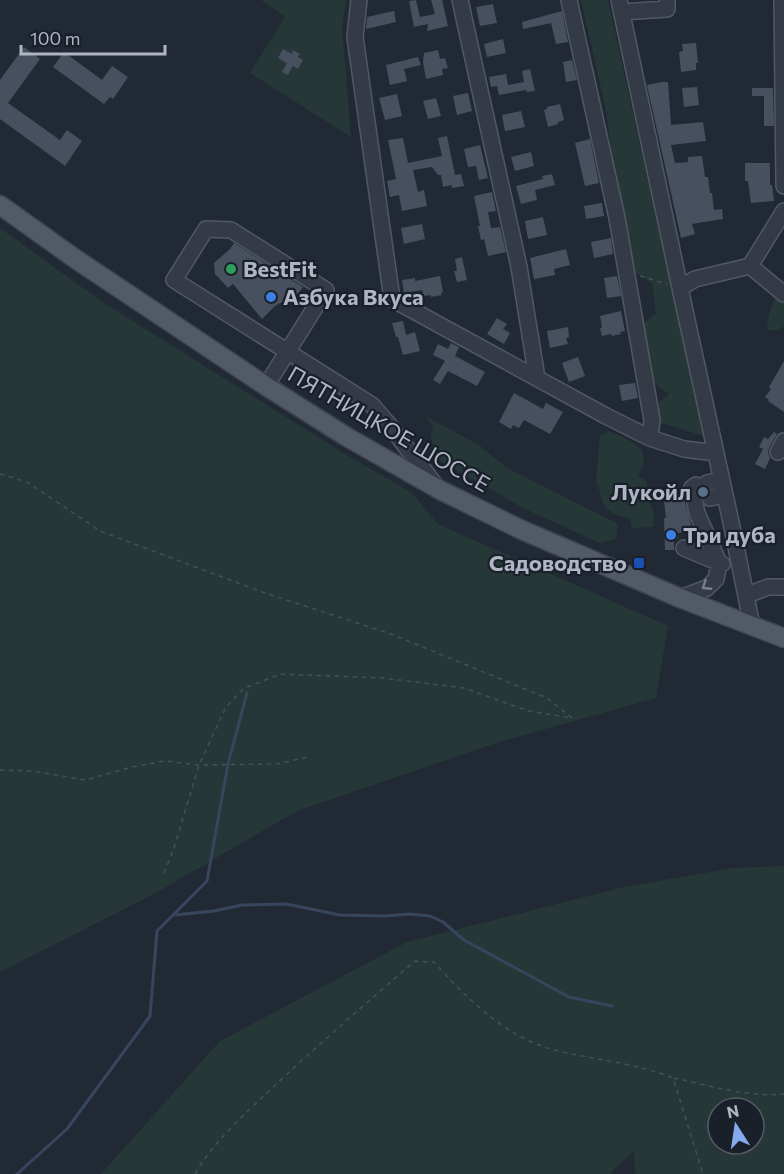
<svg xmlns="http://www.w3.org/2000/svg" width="784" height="1174" font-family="Commissioner,sans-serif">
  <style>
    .green { fill: #263738; fill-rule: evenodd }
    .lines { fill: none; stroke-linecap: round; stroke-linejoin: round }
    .stream { stroke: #38465d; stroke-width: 3 }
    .building { fill: #47505f }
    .minor-casing { stroke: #525863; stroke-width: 18 }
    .major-casing { stroke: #3e444f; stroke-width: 21 }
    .path { stroke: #425255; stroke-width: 1.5; stroke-dasharray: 4.5 4.5; stroke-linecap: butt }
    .minor { stroke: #343b46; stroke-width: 15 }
    .major { stroke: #525a66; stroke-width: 18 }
    .oneway { stroke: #787e8a }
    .leisure-dot { fill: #2e9e5b; stroke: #1a202a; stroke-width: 2 }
    .shop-dot { fill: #3f7fe0; stroke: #1a202a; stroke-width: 2 }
    .service-dot { fill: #5c6f8a; stroke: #1a202a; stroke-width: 2 }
    .transit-dot { fill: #1a4fb4; stroke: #1a202a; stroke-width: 2 }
    .labels { text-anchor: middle; stroke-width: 4.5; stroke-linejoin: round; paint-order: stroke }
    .poi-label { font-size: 22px; font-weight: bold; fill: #afb5c2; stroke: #1a202a; text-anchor: start }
    .street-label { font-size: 22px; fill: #afb5c2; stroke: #1a202a }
  </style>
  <rect width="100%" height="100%" fill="#212935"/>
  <path class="green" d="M261 0H346L342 27 351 137 250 73 285 17Z
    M581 0H608L704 436 658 422 656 405 669 394 651 381 641 325 656 314 652 283 632 271 613 165 606 110Z
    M0 228 101 301 345 454 412 493 438 524 668 626 656 698 499 742 297 811 154 894 0 972Z
    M777 296 784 301V326L779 330H767C768 317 770 307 777 296Z
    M425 416 479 445 507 468 618 524 616 539 600 543 525 509 435 458 431 435 433 427Z
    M608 431 626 438 642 450 644 463 638 476 646 481 648 499 654 513 653 527 632 528 630 519 614 514 604 505 596 480 600 436Z
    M784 866V1174H635L634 1151 611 1172 612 1174H101L220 1041 407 942 624 887 733 868ZM718 1108H754V1144H718Z"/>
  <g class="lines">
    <path class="stream" d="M174 915 214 911 242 905 286 904 340 915 384 916 410 914 430 916 443 922 464 940 569 997 612 1006
      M17 1174 67 1129 150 1016 157 931 207 881 228 764 247 693"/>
  </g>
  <path class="building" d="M416 0 420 17 435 14 431 0H442L448 26 427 31 428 24 414 27 409 1Z
    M493 4 497 23 480 26 476 7Z
    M394 11 396 22 366 29 367 17Z
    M562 11 568 42 556 44 551 23 523 29 522 22Z
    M503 39 506 53 487 57 484 44Z
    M696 43 698 63H696V70L681 72 679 52 683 51 682 44Z
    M24 47 40 59 8 103 60 140 67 130 82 141 65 166 0 119V80Z
    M283 49 292 54 293 50 300 54 298 57 303 60 298 69 293 66 288 75 282 72 287 63 278 58Z
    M438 50 440 59 445 58 448 68 442 69 443 75 426 79 423 62 424 53Z
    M64 52 102 80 112 66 128 77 113 99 110 97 104 104 53 67Z
    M418 57 421 65 404 69 407 81 390 85 386 65Z
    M572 60 577 80 566 82 563 62Z
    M530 69 535 91 527 92 526 90 499 95 497 86 491 87 489 77 506 74 508 85 524 82 522 71Z
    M661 82H668L671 125 703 122 706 141 671 145 675 163 688 162V157L702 156 705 177H708L710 193H712L714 210 722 209 723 219 692 224 695 234 681 238 647 85Z
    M697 87 699 105 684 107 682 88Z
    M752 88H773L774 126H764V96H752Z
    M468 93 472 111 457 115 453 96Z
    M397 94 402 116 385 120 379 98Z
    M436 98 441 116 428 119 423 101Z
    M560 104 564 120 558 122V124L548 127 544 110 547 109V107Z
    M521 111 525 127 505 131 502 115Z
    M447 136 455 175 461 174 464 186 452 188V185L443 187 441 175H438L432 167 413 170 418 192 424 190 427 206 402 211 399 195 390 197 387 181 396 179 388 140 403 138 408 163 442 156 438 138Z
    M590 139 599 183 585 186 575 143Z
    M480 145 488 178 479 180 476 166 468 167 464 149Z
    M531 152 534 166 515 171 511 157Z
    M745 163H770V185H772L774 201 751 203 748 181H745Z
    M552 174 555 185 535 190 537 200 521 204 516 186 543 179 542 176Z
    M492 192 496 211 488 212 491 228 500 227 506 252 488 256 484 239 481 240 478 226H480L474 196Z
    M602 203 604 216 586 219 584 206Z
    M543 217 547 235 528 239 525 221Z
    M422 224 425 239 404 244 401 228Z
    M611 238 613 254 594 258 591 242Z
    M234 243 303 287 292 303 286 300 275 306 262 319 233 284 228 288 215 274 214 263 230 249Z
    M566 249 570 265 554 269 555 275 534 279 530 258Z
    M462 257 467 280 457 282 454 271H457L455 259Z
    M440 276 443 292 441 293 442 295 431 297V295L424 296 422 290 404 293 402 280 415 278V281Z
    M617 276 621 296 607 298 604 278Z
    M621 311 625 331 620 332 621 334 612 336 611 334 602 336 600 329 602 327 600 316Z
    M497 318 507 324 503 329 510 333 504 344 487 334Z
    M403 321 406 335 415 332 420 351 403 355 398 337H396L392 323Z
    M568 327 569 337 566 338 568 344 550 348 547 331Z
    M451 343 459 347 455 356 485 372 477 386 448 371 440 384 433 380 445 361 433 355 438 344 448 349Z
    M578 357 585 376 569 382 562 363Z
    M784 361V412L768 401 769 400 765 397 771 389 769 387Z
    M635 383 638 398 622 401 619 385Z
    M514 393 543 409 546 403 563 412 550 434 524 420 519 428 513 425 511 429 499 422Z
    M774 432 777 434 769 448 768 453 770 458 765 469 755 464 763 449 759 447 764 437 768 439Z
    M684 499 693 532 678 533V539H674V550H665L664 518H666L664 501Z"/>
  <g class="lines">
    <defs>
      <path id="minor" d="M359 0 355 37 392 299 606 416 650 438 684 449 716 453
        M460 0 519 267 537 378
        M569 0 617 218 652 420 650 438
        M619 0 680 288 732 527 752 626
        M782 0 784 186
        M622 12 667 9V0
        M784 211 750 266 784 294
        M680 288 695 279 750 266
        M266 386 326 290 231 230 206 229 174 280 372 405 390 426 436 486
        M778 452 784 441
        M707 483 721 480
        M710 498 725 495
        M684 548 722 564
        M747 595 768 587H784
        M680 598 707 588 716 579 719 563 697 513 692 488 696 485"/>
      <path id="major" d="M0 205 77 260 266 386 347 437 440 490 522 530 680 598 784 638"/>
    </defs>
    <use href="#minor" class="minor-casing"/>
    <use href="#major" class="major-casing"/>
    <path class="path" d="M640 276 667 284
      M0 474 27 482 100 531 262 592 391 634 547 698 572 718
      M0 770 33 771 85 780 132 767 165 761 199 765 277 764 307 757
      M164 873 173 851 199 765 226 707 243 689 280 674 383 678 464 688 529 711 571 718
      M674 1078C708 1085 749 1098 784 1094
      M195 1174C213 1142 245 1114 271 1089 318 1045 366 1003 415 961L434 962C464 996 506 1037 551 1049 592 1060 634 1062 673 1078L703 1174"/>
    <use href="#minor" class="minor"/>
    <use href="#major" class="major"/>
  </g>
  <defs><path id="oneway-chevron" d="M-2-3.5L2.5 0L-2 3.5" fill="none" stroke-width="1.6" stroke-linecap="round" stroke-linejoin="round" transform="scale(1.5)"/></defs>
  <use class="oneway" href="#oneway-chevron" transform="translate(706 586) rotate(147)"/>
  <circle class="leisure-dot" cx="231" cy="269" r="6"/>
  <g class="shop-dot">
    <circle cx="271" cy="297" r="6"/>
    <circle cx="671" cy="535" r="6"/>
  </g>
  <circle class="service-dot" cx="703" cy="492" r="6"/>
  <rect class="transit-dot" x="633" y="557" width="12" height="12" rx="3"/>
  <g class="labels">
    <g class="poi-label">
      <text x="243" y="277">BestFit</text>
      <text x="283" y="305">Азбука Вкуса</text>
      <text x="691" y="500" text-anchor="end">Лукойл</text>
      <text x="683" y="543">Три дуба</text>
      <text x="627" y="571" text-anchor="end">Садоводство</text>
    </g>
    <g class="street-label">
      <text transform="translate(389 429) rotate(30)" y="8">ПЯТНИЦКОЕ ШОССЕ</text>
    </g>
  </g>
  <g transform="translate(736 1126) rotate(348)"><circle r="28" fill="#1a202a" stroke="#565c67" stroke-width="1.5"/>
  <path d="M0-4.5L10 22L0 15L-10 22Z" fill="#87aaef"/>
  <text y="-9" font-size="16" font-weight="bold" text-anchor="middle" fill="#afb5c2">N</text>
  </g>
  <path d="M21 45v9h144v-9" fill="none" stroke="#afb5c2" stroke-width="3"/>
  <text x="30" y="45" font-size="18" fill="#afb5c2" stroke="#1a202a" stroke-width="4.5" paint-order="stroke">100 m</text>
</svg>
